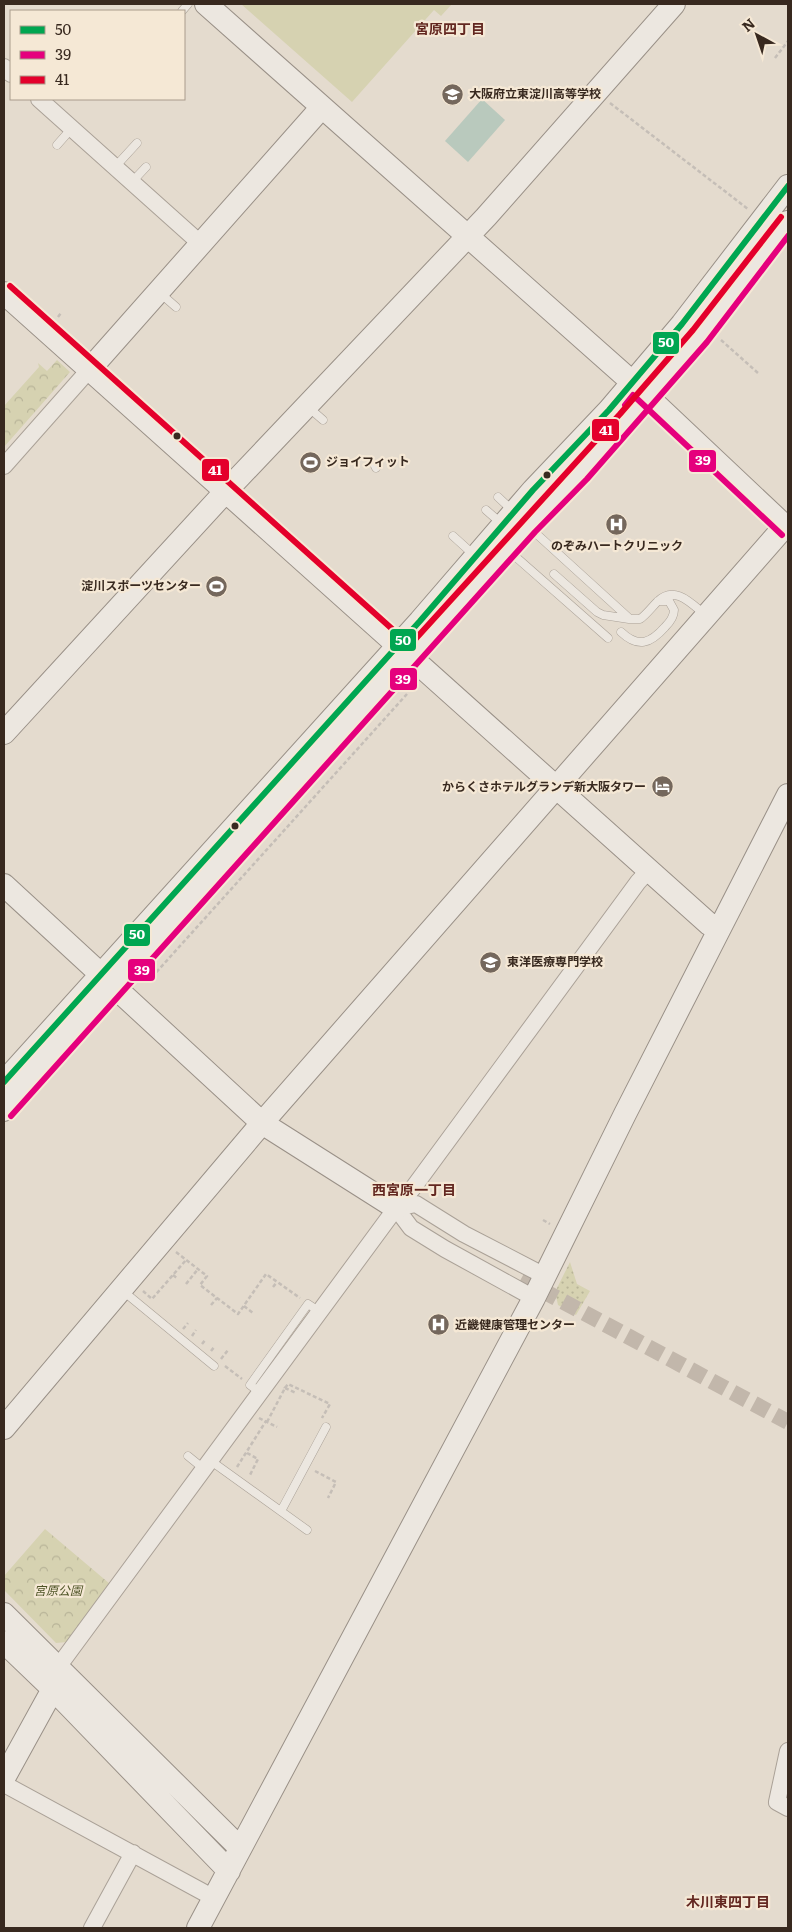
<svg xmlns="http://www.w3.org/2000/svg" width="792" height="1932" font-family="Literata,'Noto Sans JP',serif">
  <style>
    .grass { fill: url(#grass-dots) }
    .park { fill: url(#park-crowns) }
    .garden { fill: #d6d2b1 }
    .water { fill: #b9c9bd }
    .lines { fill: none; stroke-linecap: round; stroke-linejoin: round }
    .street-tunnel { stroke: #c2b7ab; stroke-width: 16; stroke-dasharray: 16 8; stroke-linecap: butt }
    .lane-casing { stroke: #aaa197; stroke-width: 9 }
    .street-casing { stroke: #aaa197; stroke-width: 18 }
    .secondary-casing { stroke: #999087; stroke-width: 24 }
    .path { stroke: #c5beb7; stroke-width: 2.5; stroke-dasharray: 4 2.5; stroke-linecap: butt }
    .lane { stroke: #ece7e0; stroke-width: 8 }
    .street { stroke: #ece7e0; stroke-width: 16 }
    .secondary { stroke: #ece7e0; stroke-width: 22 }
    .bus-1-casing { stroke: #f5e8d5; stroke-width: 10 }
    .bus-2-casing { stroke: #f5e8d5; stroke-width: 10 }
    .bus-3-casing { stroke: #f5e8d5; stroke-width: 10 }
    .bus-1 { stroke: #00a651; stroke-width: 6 }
    .bus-2 { stroke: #e5007d; stroke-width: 6 }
    .bus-3 { stroke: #e4002b; stroke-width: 6 }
    .bus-dot { fill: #38291f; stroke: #f5e8d5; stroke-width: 2 }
    .labels { text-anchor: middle; stroke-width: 4.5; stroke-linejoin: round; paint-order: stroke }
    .poi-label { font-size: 12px; font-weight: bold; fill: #38291f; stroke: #f5e8d5; text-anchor: start }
    .park-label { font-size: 12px; font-style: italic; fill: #4e5426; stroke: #f5e8d5 }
    .neighbourhood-label { font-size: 14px; font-weight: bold; fill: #632720; stroke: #f5e8d5 }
    .line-badge { stroke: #f5e8d5; stroke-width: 2 }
    .badge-label { font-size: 14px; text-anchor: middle; font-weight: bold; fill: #fff }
  </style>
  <defs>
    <pattern id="grass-dots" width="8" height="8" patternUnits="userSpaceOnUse" patternTransform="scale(1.25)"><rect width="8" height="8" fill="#d6d2b1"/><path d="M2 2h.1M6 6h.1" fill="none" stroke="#b8b498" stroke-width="1.8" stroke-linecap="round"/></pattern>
    <pattern id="park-crowns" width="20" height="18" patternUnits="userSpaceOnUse" patternTransform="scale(1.25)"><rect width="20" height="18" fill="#d6d2b1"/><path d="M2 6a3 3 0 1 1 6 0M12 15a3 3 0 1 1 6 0" fill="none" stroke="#b8b498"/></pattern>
  </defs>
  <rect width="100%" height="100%" fill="#e4dbce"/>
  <path class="grass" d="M570 1262 577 1284 590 1291 576 1315 558 1305 555 1292Z"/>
  <path class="park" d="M57 360 70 372 4 447V406L39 367 38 363 47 371Z
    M45 1529 110 1584 67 1642 56 1643 4 1590V1576Z"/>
  <path class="garden" d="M241 4H452L441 16 434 10 352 102Z"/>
  <path class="water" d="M482 99 505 120 468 162 445 141Z"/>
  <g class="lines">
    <path class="street-tunnel" d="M521 1279 788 1422"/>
    <defs>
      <path id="lane" d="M182 11 188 4
        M57 145 72 128
        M115 167 137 143
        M132 182 146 167
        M160 293 176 307
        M308 407 323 420
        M375 466 376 468
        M498 497 513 511
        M486 510 502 524
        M530 528 630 619H640C646 615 651 608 657 602 674 585 690 602 704 614
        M453 536 474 555
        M509 551 608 638
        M554 574 597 612 603 615 629 619
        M621 632C638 648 650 644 665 627 670 622 674 617 674 610L669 601H658
        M123 1291 214 1366
        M261 1393 250 1385 308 1304 320 1312
        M188 1456 204 1469
        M211 1461 307 1530
        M281 1511 326 1427"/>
      <path id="street" d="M4 67 11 74
        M39 99 201 244
        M4 466 89 370
        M396 1208 416 1204 464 1234 545 1276
        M396 1208 411 1228 445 1249 534 1298
        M58 1667 396 1208 413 1188 638 882 649 870
        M788 1751 777 1802 788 1808
        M4 1784 214 1898
        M92 1928 133 1853"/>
      <path id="secondary" d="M206 4 632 382 788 529
        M4 293 709 924 719 930
        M89 370 322 107
        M4 733 226 491 486 217 674 4
        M4 885 262 1123 396 1208
        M4 1082 420 621 533 490 609 410 682 324 788 186
        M4 1110 529 526 560 492 580 473 700 336 788 222
        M4 1428 262 1123 785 526
        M4 1614 240 1848
        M4 1642 53 1689 229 1871
        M4 1778 53 1689 56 1675
        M198 1928 534 1298 625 1114 788 795"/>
    </defs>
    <use href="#lane" class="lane-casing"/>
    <use href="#street" class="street-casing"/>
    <use href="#secondary" class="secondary-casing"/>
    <path class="path" d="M775 58 788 41
      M610 103 748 209
      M58 317 61 313
      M721 340 758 373
      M152 977 407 694
      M543 1220 550 1224
      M176 1252 207 1276 200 1285 238 1314 266 1274 300 1298
      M173 1275 177 1278
      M186 1284 198 1269
      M273 1287 277 1282
      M143 1291 152 1299 186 1260
      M211 1305 217 1298
      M244 1306 253 1313
      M183 1329 188 1323
      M192 1336 196 1330
      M202 1344 206 1339
      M211 1351 215 1346
      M221 1359 228 1350
      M225 1366 242 1379
      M285 1388 288 1384 330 1404 322 1418
      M285 1388 296 1393
      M259 1418 277 1427
      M267 1422 285 1388 284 1387
      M247 1453 258 1459 250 1475
      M237 1467 266 1421
      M315 1471 336 1482 328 1498"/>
    <use href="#lane" class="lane"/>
    <use href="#street" class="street"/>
    <use href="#secondary" class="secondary"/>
    <defs>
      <path id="bus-1" d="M4 1082 420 621 533 490 609 410 682 324 788 186"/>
      <path id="bus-2" d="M625 405 633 395 782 535
        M11 1116 535 532 587 479 707 342 788 236"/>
      <path id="bus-3" d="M10 286 410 645 620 414 693 330 781 217"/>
    </defs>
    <use href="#bus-1" class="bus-1-casing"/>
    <use href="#bus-2" class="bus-2-casing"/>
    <use href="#bus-3" class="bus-3-casing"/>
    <use href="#bus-1" class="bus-1"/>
    <use href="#bus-2" class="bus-2"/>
    <use href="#bus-3" class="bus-3"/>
  </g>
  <defs>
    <symbol id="school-disc" viewBox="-11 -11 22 22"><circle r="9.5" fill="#74675c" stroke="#f5e8d5"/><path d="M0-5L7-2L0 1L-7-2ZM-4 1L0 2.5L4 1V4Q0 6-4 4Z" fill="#fff"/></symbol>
    <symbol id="stadium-disc" viewBox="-11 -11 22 22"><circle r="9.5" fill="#74675c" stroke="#f5e8d5"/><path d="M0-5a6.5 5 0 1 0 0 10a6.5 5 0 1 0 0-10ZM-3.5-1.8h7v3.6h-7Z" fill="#fff"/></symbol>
    <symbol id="hospital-disc" viewBox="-11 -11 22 22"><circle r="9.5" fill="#74675c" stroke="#f5e8d5"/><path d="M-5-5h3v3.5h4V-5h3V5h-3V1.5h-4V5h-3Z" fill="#fff"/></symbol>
    <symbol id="hotel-disc" viewBox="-11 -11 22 22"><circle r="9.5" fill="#74675c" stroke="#f5e8d5"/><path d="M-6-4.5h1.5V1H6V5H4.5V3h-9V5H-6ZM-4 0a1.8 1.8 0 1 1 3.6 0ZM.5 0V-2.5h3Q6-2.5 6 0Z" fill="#fff"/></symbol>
    <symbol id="university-disc" viewBox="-11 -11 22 22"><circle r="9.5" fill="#74675c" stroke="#f5e8d5"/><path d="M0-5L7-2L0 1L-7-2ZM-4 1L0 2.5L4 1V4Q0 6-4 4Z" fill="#fff"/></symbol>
  </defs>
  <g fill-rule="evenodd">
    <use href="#school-disc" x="440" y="82" width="25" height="25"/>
    <use href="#stadium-disc" x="298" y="450" width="25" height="25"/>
    <use href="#hospital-disc" x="604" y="512" width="25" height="25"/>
    <use href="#stadium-disc" x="204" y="574" width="25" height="25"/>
    <use href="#hotel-disc" x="650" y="774" width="25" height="25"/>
    <use href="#university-disc" x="478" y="950" width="25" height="25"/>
    <use href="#hospital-disc" x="426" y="1312" width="25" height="25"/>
  </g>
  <g class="bus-dot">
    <circle cx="177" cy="436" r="4.5"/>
    <circle cx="547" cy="475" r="4.5"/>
    <circle cx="235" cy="826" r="4.5"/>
  </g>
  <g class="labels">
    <g class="poi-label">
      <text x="469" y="98">大阪府立東淀川高等学校</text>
      <text x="326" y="466">ジョイフィット</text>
      <text x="617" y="550" text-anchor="middle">のぞみハートクリニック</text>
      <text x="201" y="590" text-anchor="end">淀川スポーツセンター</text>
      <text x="646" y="791" text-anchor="end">からくさホテルグランデ新大阪タワー</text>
      <text x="507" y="966">東洋医療専門学校</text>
      <text x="455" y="1329">近畿健康管理センター</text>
    </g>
    <g class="park-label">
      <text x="58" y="1595">宮原公園</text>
    </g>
    <g class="neighbourhood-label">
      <text x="450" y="34">宮原四丁目</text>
      <text x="414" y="1195">西宮原一丁目</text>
      <text x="728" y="1907">木川東四丁目</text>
    </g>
  </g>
  <g class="line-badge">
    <rect x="652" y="331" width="28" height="24" rx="5" fill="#00a651"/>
    <rect x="591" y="418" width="29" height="24" rx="5" fill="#e4002b"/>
    <rect x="688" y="449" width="29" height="24" rx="5" fill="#e5007d"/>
    <rect x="201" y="458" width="29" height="24" rx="5" fill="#e4002b"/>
    <rect x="389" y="628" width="28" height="24" rx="5" fill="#00a651"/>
    <rect x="389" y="667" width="29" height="24" rx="5" fill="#e5007d"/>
    <rect x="123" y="923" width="28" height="24" rx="5" fill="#00a651"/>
    <rect x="127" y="958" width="29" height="24" rx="5" fill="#e5007d"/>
  </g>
  <g class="badge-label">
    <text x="666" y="347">50</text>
    <text x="606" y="435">41</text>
    <text x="703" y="465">39</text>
    <text x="215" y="475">41</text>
    <text x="403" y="645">50</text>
    <text x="403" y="684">39</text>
    <text x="137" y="939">50</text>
    <text x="142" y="975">39</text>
  </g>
  <rect width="792" height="1932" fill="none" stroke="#38291f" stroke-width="10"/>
  <rect x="10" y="10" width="175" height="90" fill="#f5e8d5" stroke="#a99c8c"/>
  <rect x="20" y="26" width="25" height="8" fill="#00a651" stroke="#a99c8c"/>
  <text x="55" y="35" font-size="15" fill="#38291f">50</text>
  <rect x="20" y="51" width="25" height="8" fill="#e5007d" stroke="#a99c8c"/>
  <text x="55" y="60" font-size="15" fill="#38291f">39</text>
  <rect x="20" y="76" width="25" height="8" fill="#e4002b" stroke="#a99c8c"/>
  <text x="55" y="85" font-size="15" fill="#38291f">41</text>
  <g transform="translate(757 35) rotate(320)" stroke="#f5e8d5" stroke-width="4" paint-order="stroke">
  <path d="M0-4L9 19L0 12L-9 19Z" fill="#38291f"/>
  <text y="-8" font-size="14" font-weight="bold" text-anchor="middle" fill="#38291f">N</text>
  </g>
</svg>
